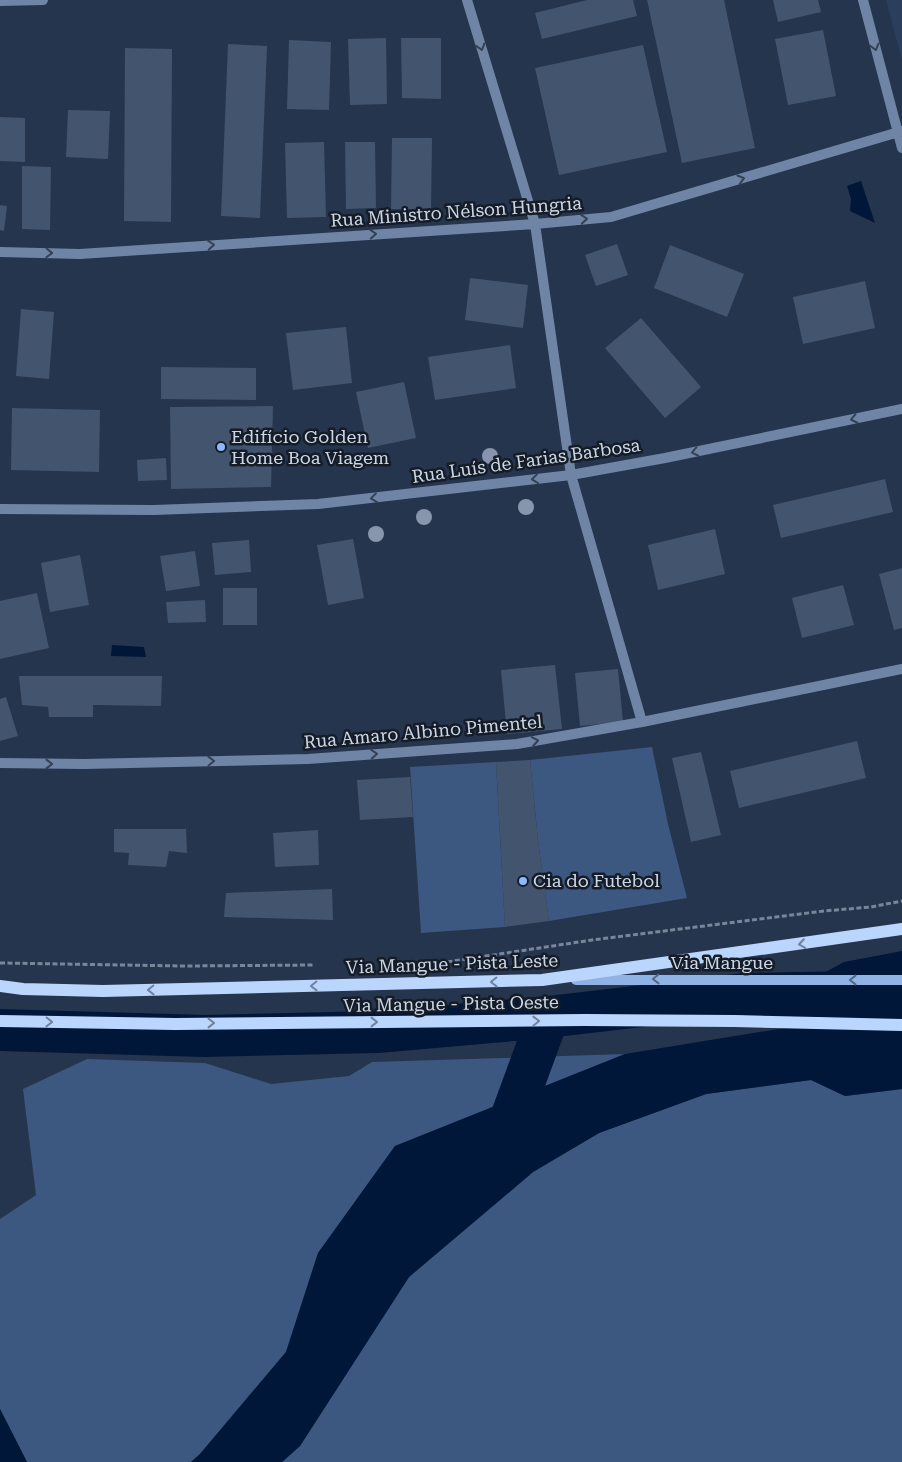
<svg xmlns="http://www.w3.org/2000/svg" width="902" height="1462" font-family="'Roboto Serif',serif">
  <style>
    .built { fill: #2b3f5d }
    .green { fill: #3c5780 }
    .water { fill: #011739 }
    .lines { fill: none; stroke-linecap: round; stroke-linejoin: round }
    .river { stroke: #011739; stroke-width: 42 }
    .building { fill: #43546e }
    .path { stroke: #79869a; stroke-width: 3; stroke-dasharray: 5 2.5; stroke-linecap: butt }
    .minor { stroke: #7085a6; stroke-width: 10 }
    .secondary { stroke: #90b3e6; stroke-width: 10 }
    .primary { stroke: #bbd6fd; stroke-width: 12 }
    .tree { fill: #8796ac }
    .oneway { stroke: #354153 }
    .oneway2 { stroke: #70829d }
    .oneway3 { stroke: #526886 }
    .poi-dot { fill: #8cb9fc; stroke: #151c27; stroke-width: 2 }
    .labels { text-anchor: middle; stroke-width: 5; stroke-linejoin: round; paint-order: stroke }
    .street-label { font-size: 18px; fill: #ccd7e6; stroke: #151c27 }
    .poi-label { font-size: 18px; fill: #ccd7e6; stroke: #151c27; text-anchor: start }
  </style>
  <rect width="100%" height="100%" fill="#25354d"/>
  <path class="built" d="M886 0H902V60Z"/>
  <path class="green" d="M652 747 668 824 687 898 549 921 538 841 530 760Z
    M496 762 505 927 421 933 410 767Z
    M625 1054 395 1146 318 1253 286 1352 200 1454 191 1462H27L0 1409V1219L36 1195 23 1089 87 1059 205 1063 271 1084 349 1076 372 1062Z
    M811 1080 845 1096 902 1089V1462H282L300 1446 409 1277 533 1172 599 1133 706 1094Z"/>
  <path class="water" d="M861 181 875 223 850 211 851 199 847 186Z
    M112 645 144 647 146 657 111 656Z
    M902 951V1089L845 1096 811 1080 706 1094 599 1133 533 1172 409 1277 300 1446 282 1462H191L200 1454 286 1352 318 1253 395 1146 625 1054 797 1026 735 1021 844 962Z
    M0 1409 27 1462H0Z"/>
  <g class="lines">
    <path class="river" d="M0 1030 205 1036 377 1032 548 1017 744 994 902 991
      M497 1151 500 1148 548 1017"/>
  </g>
  <path class="building" d="M587 0H633L637 16 542 39 535 13Z
    M647 0H724L755 148 682 163Z
    M773 0H818L821 12 778 22Z
    M823 30 836 96 788 105 775 39Z
    M386 38 387 104 350 105 348 39Z
    M401 38H441V99L402 98Z
    M289 40 331 42 329 110 287 109Z
    M228 44 267 46 260 218 221 216Z
    M643 45 667 152 559 175 535 68Z
    M125 48 172 49 171 222 124 221Z
    M68 110 110 111 108 159 66 157Z
    M0 117 25 118V162L0 161Z
    M392 138H432L431 210 391 209Z
    M324 142 326 217 287 218 285 143Z
    M345 142H375L376 208 346 209Z
    M22 166 51 167 50 230 22 229Z
    M0 205 7 206 4 231 0 230Z
    M617 244 628 275 596 286 585 255Z
    M670 245 744 274 727 317 654 288Z
    M470 278 528 285 523 328 465 320Z
    M865 281 875 328 803 344 793 297Z
    M21 309 54 312 49 379 16 376Z
    M641 318 701 387 665 418 605 348Z
    M346 327 352 383 293 390 286 333Z
    M510 345 516 388 435 400 428 357Z
    M161 367 256 368V400L161 399Z
    M404 382 416 438 368 448 356 392Z
    M273 406 271 487 171 489 170 407Z
    M12 408 100 410 99 472 11 470Z
    M166 458 167 480 138 481 137 460Z
    M885 479 893 512 781 538 773 505Z
    M715 529 725 574 658 590 648 545Z
    M353 539 364 598 328 605 317 545Z
    M249 540 251 572 215 575 212 543Z
    M195 551 200 586 166 591 160 556Z
    M80 555 89 605 50 612 41 563Z
    M902 568V628L894 630 879 574Z
    M843 585 854 625 802 638 792 598Z
    M223 588H257V625H223Z
    M37 593 49 648 0 659V601Z
    M205 600 206 622 168 623 166 602Z
    M555 665 562 729 507 734 501 670Z
    M618 669 623 722 580 726 575 673Z
    M19 676H162L161 706 93 705V717H49L48 707 22 705Z
    M6 697 18 736 0 741V699Z
    M857 741 866 778 739 808 730 771Z
    M701 752 721 835 691 842 672 758Z
    M530 760 538 841 549 921 505 927 496 762Z
    M410 777 413 817 360 820 357 780Z
    M114 829H186L187 853 169 851 166 867 128 865 129 853 114 852Z
    M318 830 319 865 275 867 273 833Z
    M332 889 333 920 224 917 226 893Z"/>
  <g class="lines">
    <path class="path" d="M0 963 184 966 314 965
      M440 963 592 940 824 911 871 907 902 901"/>
    <path class="minor" d="M467 0 535 224 571 475 642 722
      M863 0 902 148
      M0 1 43 0
      M0 252 80 254 535 224 611 217 902 131
      M0 509 154 510 318 504 571 475 665 458 902 409
      M0 763 84 764 308 759 517 744 642 722 902 669"/>
    <path class="secondary" d="M576 980H902"/>
    <path class="primary" d="M0 986 23 989 103 991 542 980 902 929
      M0 1021 175 1024 584 1020 735 1021 902 1025"/>
  </g>
  <g class="tree">
    <circle cx="490" cy="456" r="8"/>
    <circle cx="526" cy="507" r="8"/>
    <circle cx="424" cy="517" r="8"/>
    <circle cx="376" cy="534" r="8"/>
  </g>
  <defs><path id="oneway-chevron" d="M-2-3.5L2.5 0L-2 3.5" fill="none" stroke-width="1.6" stroke-linecap="round" stroke-linejoin="round" transform="scale(1.25)"/></defs>
  <g class="oneway">
    <use href="#oneway-chevron" transform="translate(481 47) rotate(73)"/>
    <use href="#oneway-chevron" transform="translate(875 47) rotate(75)"/>
    <use href="#oneway-chevron" transform="translate(741 179) rotate(-16)"/>
    <use href="#oneway-chevron" transform="translate(584 219) rotate(-5)"/>
    <use href="#oneway-chevron" transform="translate(373 234) rotate(-4)"/>
    <use href="#oneway-chevron" transform="translate(211 245) rotate(-4)"/>
    <use href="#oneway-chevron" transform="translate(49 253) rotate(2)"/>
    <use href="#oneway-chevron" transform="translate(854 419) rotate(168)"/>
    <use href="#oneway-chevron" transform="translate(695 452) rotate(168)"/>
    <use href="#oneway-chevron" transform="translate(535 479) rotate(173)"/>
    <use href="#oneway-chevron" transform="translate(374 498) rotate(173)"/>
    <use href="#oneway-chevron" transform="translate(535 741) rotate(-10)"/>
    <use href="#oneway-chevron" transform="translate(374 754) rotate(-4)"/>
    <use href="#oneway-chevron" transform="translate(211 761) rotate(-1)"/>
    <use href="#oneway-chevron" transform="translate(49 764)"/>
  </g>
  <g class="oneway2">
    <use href="#oneway-chevron" transform="translate(802 944) rotate(172)"/>
    <use href="#oneway-chevron" transform="translate(494 982) rotate(179)"/>
    <use href="#oneway-chevron" transform="translate(314 986) rotate(179)"/>
    <use href="#oneway-chevron" transform="translate(151 990) rotate(179)"/>
    <use href="#oneway-chevron" transform="translate(536 1021) rotate(-1)"/>
    <use href="#oneway-chevron" transform="translate(49 1022) rotate(1)"/>
    <use href="#oneway-chevron" transform="translate(374 1022)"/>
    <use href="#oneway-chevron" transform="translate(211 1023)"/>
  </g>
  <g class="oneway3">
    <use href="#oneway-chevron" transform="translate(656 979) rotate(179)"/>
    <use href="#oneway-chevron" transform="translate(853 980) rotate(-180)"/>
  </g>
  <g class="poi-dot">
    <circle cx="221" cy="447" r="5"/>
    <circle cx="523" cy="881" r="5"/>
  </g>
  <g class="labels">
    <g class="street-label">
      <text transform="translate(456 212) rotate(-4)" y="6">Rua Ministro Nélson Hungria</text>
      <text transform="translate(526 461) rotate(-8)" y="6">Rua Luís de Farias Barbosa</text>
      <text transform="translate(423 732) rotate(-5)" y="6">Rua Amaro Albino Pimentel</text>
      <text x="722" y="969">Via Mangue</text>
      <text transform="translate(452 964) rotate(-2)" y="6">Via Mangue - Pista Leste</text>
      <text transform="translate(451 1004) rotate(-1)" y="6">Via Mangue - Pista Oeste</text>
    </g>
    <g class="poi-label">
      <text x="231" y="443">Edifício Golden<tspan x="231" dy="21">Home Boa Viagem</tspan></text>
      <text x="533" y="887">Cia do Futebol</text>
    </g>
  </g>
</svg>
